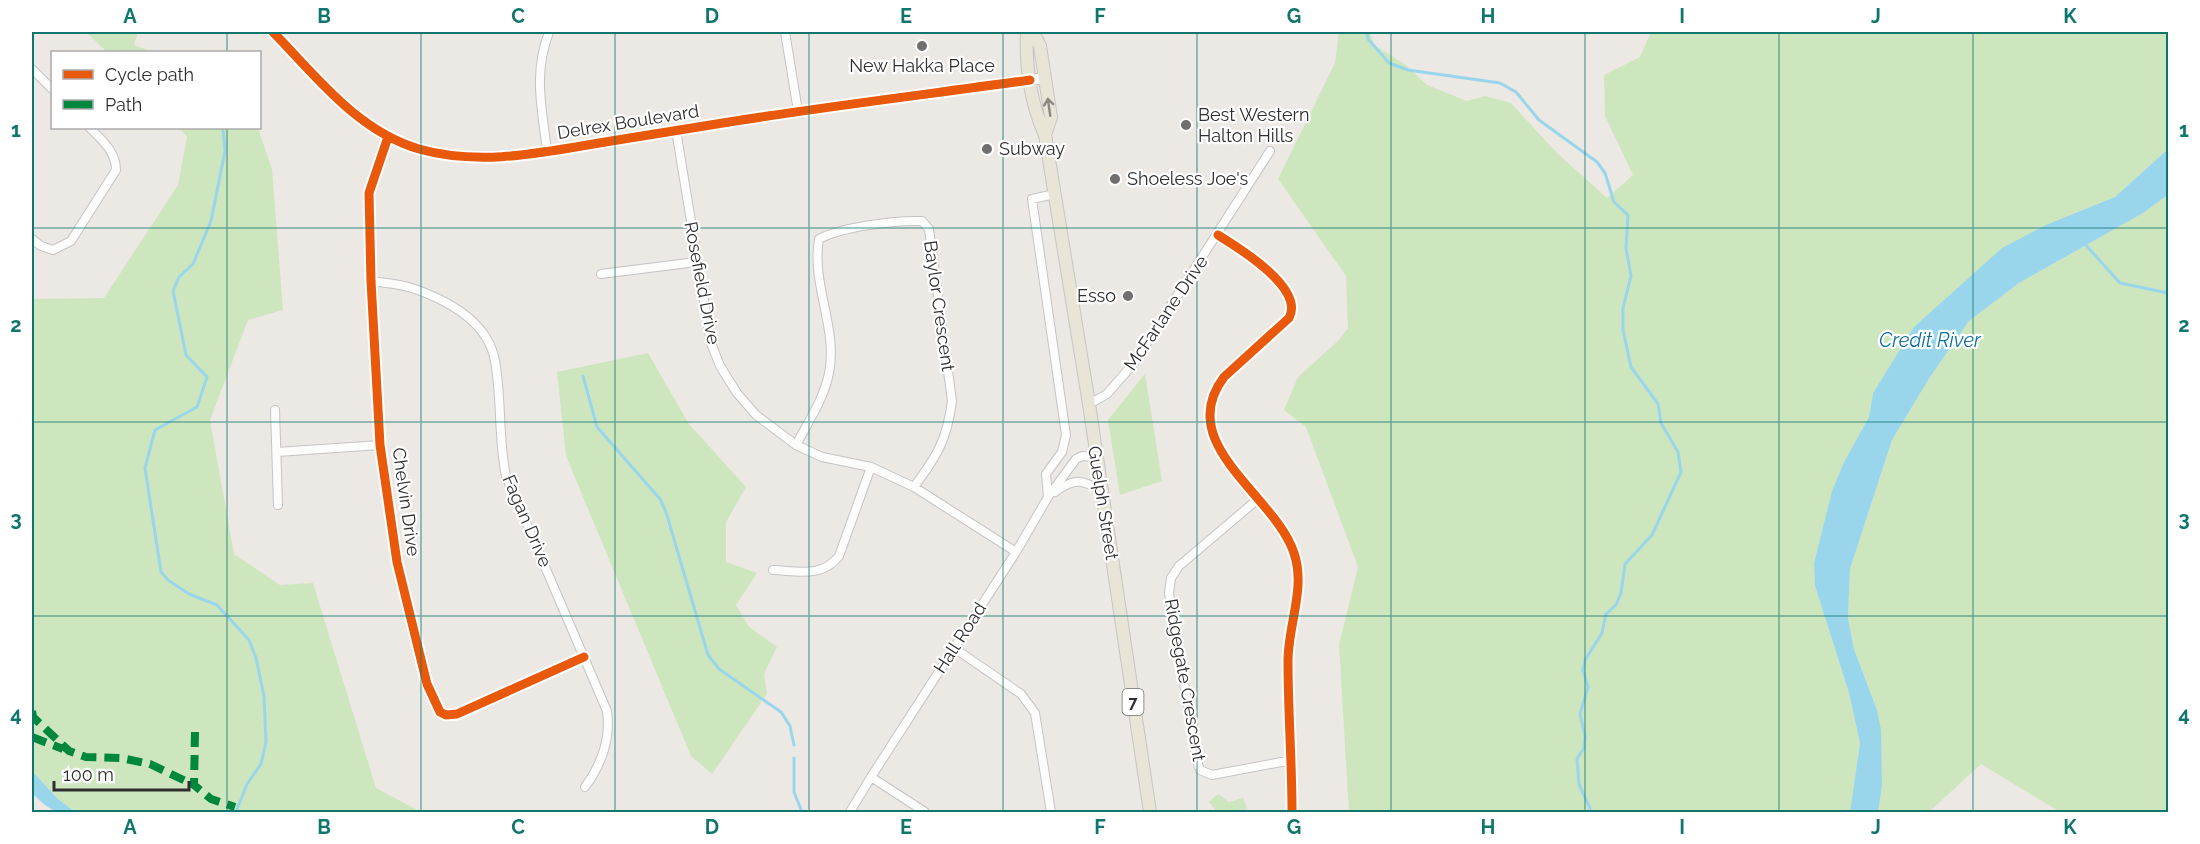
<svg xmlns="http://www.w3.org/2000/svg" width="2200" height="844" font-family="Raleway,sans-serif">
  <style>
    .green { fill: #cee6be }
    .water { fill: #99d6ec }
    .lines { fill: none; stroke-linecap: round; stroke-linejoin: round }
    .stream { stroke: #99d6ec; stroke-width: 3 }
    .street-casing { stroke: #c5c4c5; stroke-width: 10 }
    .secondary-casing { stroke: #c5c4c5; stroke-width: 12 }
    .primary-casing { stroke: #c6c5c4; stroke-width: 14 }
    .street { stroke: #fcfcfb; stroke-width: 8 }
    .secondary { stroke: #fcfcfb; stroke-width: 10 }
    .primary { stroke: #e8e4d6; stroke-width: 12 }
    .quiet { stroke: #00873e; stroke-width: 8; stroke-dasharray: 15 8; stroke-linecap: butt }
    .cycleway-casing { stroke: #fff; stroke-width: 13 }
    .cycleway { stroke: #e8590c; stroke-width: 9 }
    .oneway { stroke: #8b8982 }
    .grid { fill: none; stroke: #0f766e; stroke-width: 1.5; stroke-opacity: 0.55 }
    .poi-dot { fill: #706f6e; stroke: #fff; stroke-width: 2 }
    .labels { text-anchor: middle; stroke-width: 4.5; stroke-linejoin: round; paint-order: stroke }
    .shield { fill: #fff; stroke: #6d6d6d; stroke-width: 1.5 }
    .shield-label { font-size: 16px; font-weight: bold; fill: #2e2e2e }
    .poi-label { font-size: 18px; fill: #2e2e2e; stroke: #fff; text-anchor: start }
    .street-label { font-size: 18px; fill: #2e2e2e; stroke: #fff }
    .water-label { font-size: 20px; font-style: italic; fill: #0d6fa3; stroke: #fff }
    .neatline { fill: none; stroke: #0f766e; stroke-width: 2 }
    .grid-label { font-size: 20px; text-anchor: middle; font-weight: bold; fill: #0f766e }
  </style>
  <rect width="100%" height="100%" fill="#ece8e4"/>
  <path class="green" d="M86 32H138L134 45 153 52H107Z
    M1339 32H1370L1374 45 1406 65 1427 85 1467 101 1485 96 1511 103 1556 152 1607 198 1633 175 1605 116 1604 75 1640 57 1651 32H2168V149L2115 197 2048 224 1914 327 1873 393 1869 417 1844 462 1814 563 1815 586 1849 693 1860 743 1850 812H1349L1339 645 1358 567 1306 427 1284 410 1298 377 1339 340 1348 328 1346 276 1278 179 1335 63Z
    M179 128H258L272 169 283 310 248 320 210 420 234 554 280 585 313 583 376 788 421 812H75L58 799 32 771V299L104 298 178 185 187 137Z
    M2168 195V812H2060L1981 764 1929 812H1878L1882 787 1877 710 1854 649 1848 618 1850 569 1892 440 1930 377 1969 321 2019 283 2143 213Z
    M648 353 689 424 746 487 726 522V562L757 573 736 605 749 627 777 647 764 674 767 694 712 774 691 756 566 456 557 372Z
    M1145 374 1162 481 1120 495 1108 420Z
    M1218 794 1229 802 1243 798 1247 809 1234 812H1217L1209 802Z"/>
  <path class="water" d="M2168 149V195L2143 213 2019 283 1969 321 1930 377 1892 440 1850 569 1848 618 1854 649 1877 710 1881 730 1882 787 1878 812H1850L1860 743 1849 693 1815 586 1814 563 1832 491 1844 462 1869 417 1873 393 1914 327 2002 248 2048 224 2115 197Z
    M32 771 58 799 75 812C53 813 48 809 32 793Z"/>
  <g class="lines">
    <path class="stream" d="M1367 32 1368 39 1389 63 1408 70 1500 83 1516 92 1539 120 1597 162 1605 173 1614 202 1628 215 1626 248 1631 276 1623 308V330L1631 367 1658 404 1661 423 1678 452 1681 472 1652 535 1625 564 1621 593 1616 605 1606 614 1602 633 1585 660 1583 670 1588 687 1580 714 1585 736 1584 748 1577 759 1579 784 1590 808V812
      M223 128 225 151 211 221 193 264 179 277 173 291 186 355 207 377 197 407 155 430 145 468 161 572 168 580 189 594 217 605 249 640 256 658 264 696 266 742 261 764 247 784 236 812
      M2084 243 2120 283 2168 293
      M583 376 597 427 660 499 666 512 708 655 719 669 781 712 790 726 794 745
      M794 758V792L802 812"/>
    <defs>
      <path id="street" d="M785 32 798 111
        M32 69 52 89
        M676 130 711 343 720 366 737 393 756 415 796 445 822 457 871 467 914 487 1016 552
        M388 137 369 193 371 281 380 445 397 562 427 684 440 712 446 715 457 714 584 657
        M547 151C542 108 533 74 549 32
        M1218 235C1239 248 1305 288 1289 318L1224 377C1173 444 1275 495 1294 553 1306 588 1288 625 1288 661 1288 712 1292 762 1292 812
        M32 239 41 246 53 250 71 241 116 170C116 152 102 140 90 128
        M601 274 696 262
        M371 281C384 283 400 284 412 288 447 300 488 321 495 361 502 399 498 438 506 476L607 711C611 739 601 765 585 787
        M1089 404 1107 394 1134 363 1270 151
        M275 410 278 505
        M796 445C808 422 824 399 829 373 838 328 811 284 819 239 842 227 895 220 922 221L929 229 952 401C947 440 937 456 914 487
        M277 452 380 445
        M1055 492C1074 478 1084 479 1102 492
        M1048 497 1046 474 1062 452 1066 435 1032 199 1055 194
        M1258 499 1179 566 1171 578 1169 593 1197 761 1200 770 1212 775 1292 760
        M773 570C798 571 822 578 839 556L871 467
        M954 648 1021 694 1035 713 1051 812
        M871 777 925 812
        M850 812 871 777 1016 552 1048 497 1076 459 1082 456 1096 457"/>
      <path id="secondary" d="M273 32C316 76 357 132 420 149 478 165 537 153 595 144 639 137 682 129 725 123 832 106 938 92 1045 78"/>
      <path id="primary" d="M1027 32C1025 65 1031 105 1045 135L1089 404 1150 812
        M1033 32 1040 46 1051 117 1045 135"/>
    </defs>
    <use href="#street" class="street-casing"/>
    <use href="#secondary" class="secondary-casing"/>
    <use href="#primary" class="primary-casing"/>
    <use href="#street" class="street"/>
    <use href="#secondary" class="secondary"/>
    <use href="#primary" class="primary"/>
    <path class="quiet" d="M32 711 33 717 69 751 86 757 121 758 150 764 194 785
      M195 732 194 785 211 799 235 807
      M32 737 63 749"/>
    <defs>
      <path id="cycleway" d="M273 32C316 76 357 131 419 149 479 166 540 153 599 143 642 136 686 129 729 122 829 106 930 94 1030 80
        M388 137 369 193 371 281 380 445 397 562 427 684 440 712 446 715 457 714 584 657
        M1218 235C1239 248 1305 288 1289 318L1224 377C1173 444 1275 495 1294 553 1306 588 1288 625 1288 661 1288 712 1292 762 1292 812"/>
    </defs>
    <use href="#cycleway" class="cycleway-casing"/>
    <use href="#cycleway" class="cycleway"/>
  </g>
  <defs><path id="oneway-shaft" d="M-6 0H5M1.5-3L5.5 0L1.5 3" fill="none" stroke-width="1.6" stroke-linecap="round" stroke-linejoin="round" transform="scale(1.5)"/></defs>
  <use class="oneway" href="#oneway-shaft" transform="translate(1049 107) rotate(-98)"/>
  <path class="grid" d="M227 32V52M421 32V812M615 32V812M809 32V812M1003 32V812M1197 32V812M1391 32V812M1585 32V812M1779 32V812M1973 32V812M227 128V812M32 228H2168M32 422H2168M32 616H2168"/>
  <g class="poi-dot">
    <circle cx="922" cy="46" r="6"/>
    <circle cx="1186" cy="125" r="6"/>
    <circle cx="987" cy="149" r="6"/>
    <circle cx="1115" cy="179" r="6"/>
    <circle cx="1128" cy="296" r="6"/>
  </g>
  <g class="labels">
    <rect class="shield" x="1122.5" y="689" width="21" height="26" rx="4.5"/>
    <g class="shield-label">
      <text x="1133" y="708">7</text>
    </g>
    <g class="poi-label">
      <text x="922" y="72" text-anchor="middle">New Hakka Place</text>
      <text x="1198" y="121">Best Western<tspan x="1198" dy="21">Halton Hills</tspan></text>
      <text x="999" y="155">Subway</text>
      <text x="1127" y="185">Shoeless Joe's</text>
      <text x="1116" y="302" text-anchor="end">Esso</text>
    </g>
    <g class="street-label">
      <text transform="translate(628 122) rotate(-9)" y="6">Delrex Boulevard</text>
      <text transform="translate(702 283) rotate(79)" y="6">Rosefield Drive</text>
      <text transform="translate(939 306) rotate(82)" y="6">Baylor Crescent</text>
      <text transform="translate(1166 313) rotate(-56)" y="6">McFarlane Drive</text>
      <text transform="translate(406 502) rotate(82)" y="6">Chelvin Drive</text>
      <text transform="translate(1103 503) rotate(81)" y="6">Guelph Street</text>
      <text transform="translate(527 521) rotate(67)" y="6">Fagan Drive</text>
      <text transform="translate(960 638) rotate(-57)" y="6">Hall Road</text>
      <text transform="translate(1185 680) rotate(80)" y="6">Ridgegate Crescent</text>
    </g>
    <g class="water-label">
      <text x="1930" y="347">Credit River</text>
    </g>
  </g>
  <rect width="2200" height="844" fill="none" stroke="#ffffff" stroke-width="66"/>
  <rect x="51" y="51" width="210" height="78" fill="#ffffff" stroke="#ababab" stroke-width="1.5"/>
  <rect x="63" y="70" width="30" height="9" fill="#e8590c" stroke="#ababab" stroke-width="1.5"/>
  <text x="105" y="81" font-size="18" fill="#2e2e2e">Cycle path</text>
  <rect x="63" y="100" width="30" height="9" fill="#00873e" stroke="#ababab" stroke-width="1.5"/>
  <text x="105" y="111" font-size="18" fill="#2e2e2e">Path</text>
  <path d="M54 781v9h135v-9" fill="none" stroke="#2e2e2e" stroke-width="3"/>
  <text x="63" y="781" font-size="18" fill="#2e2e2e" stroke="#ffffff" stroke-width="4.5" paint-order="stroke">100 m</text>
  <rect x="33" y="33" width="2134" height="778" class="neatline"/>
  <g class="grid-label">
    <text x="130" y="23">A</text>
    <text x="324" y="23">B</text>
    <text x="518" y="23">C</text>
    <text x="712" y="23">D</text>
    <text x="906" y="23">E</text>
    <text x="1100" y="23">F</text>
    <text x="1294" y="23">G</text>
    <text x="1488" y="23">H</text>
    <text x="1682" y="23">I</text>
    <text x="1876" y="23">J</text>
    <text x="2070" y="23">K</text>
    <text x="16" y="137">1</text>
    <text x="2184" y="137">1</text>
    <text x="16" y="332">2</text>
    <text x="2184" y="332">2</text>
    <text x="16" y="526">3</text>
    <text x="2184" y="526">3</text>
    <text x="16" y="721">4</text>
    <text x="2184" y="721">4</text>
    <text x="130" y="834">A</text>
    <text x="324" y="834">B</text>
    <text x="518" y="834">C</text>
    <text x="712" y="834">D</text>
    <text x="906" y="834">E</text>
    <text x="1100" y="834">F</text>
    <text x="1294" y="834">G</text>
    <text x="1488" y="834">H</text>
    <text x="1682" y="834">I</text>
    <text x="1876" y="834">J</text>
    <text x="2070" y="834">K</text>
  </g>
</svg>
